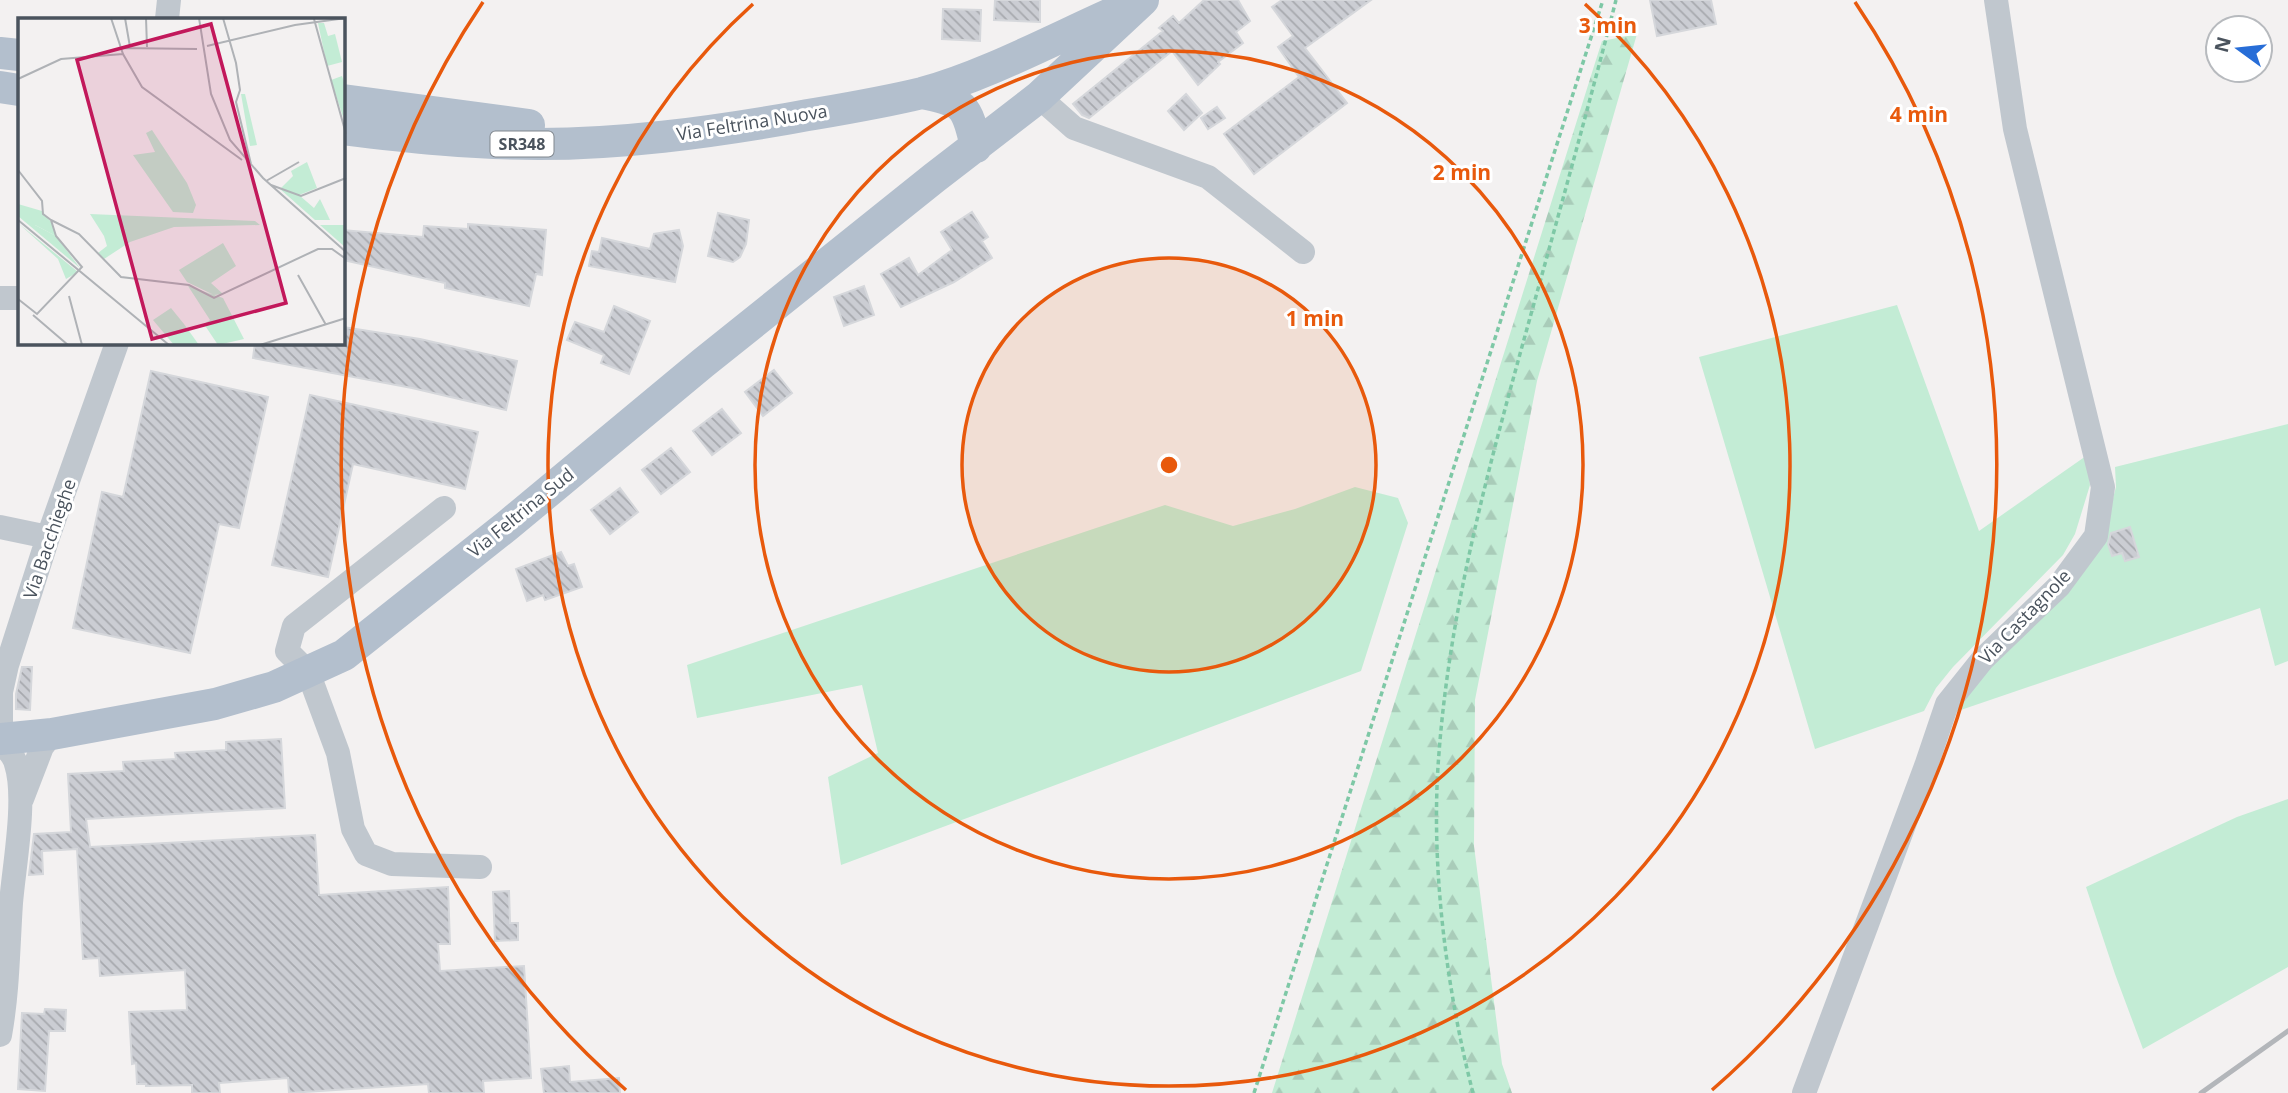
<svg xmlns="http://www.w3.org/2000/svg" width="2288" height="1093" font-family="'Open Sans',sans-serif">
  <style>
    .green { fill: #c3ecd5 }
    .forest { fill: url(#forest-firs) }
    .building { fill: url(#building-back-hatch); stroke: #d5d7db; stroke-width: 2 }
    .lines { fill: none; stroke-linecap: round; stroke-linejoin: round }
    .path { stroke: #7ec8a6; stroke-width: 3.5; stroke-dasharray: 5 3.5; stroke-linecap: butt }
    .minor { stroke: #c0c7ce; stroke-width: 24 }
    .major { stroke: #b3bfcd; stroke-width: 32 }
    .rail { stroke: #b3b6ba; stroke-width: 5 }
    .ring { fill: none; stroke: #e8590c; stroke-width: 3.5 }
    .labels { text-anchor: middle; stroke-width: 6; stroke-linejoin: round; paint-order: stroke }
    .shield { fill: #fff; stroke: #80878e; stroke-width: 2 }
    .shield-label { font-size: 16px; font-weight: bold; fill: #4a535d }
    .street-label { font-size: 18px; fill: #4a535d; stroke: #fff }
    .inset-road { fill: none; stroke: #afb2b6; stroke-width: 2 }
    .view { fill: #c2185b; fill-opacity: 0.15; stroke: #c2185b; stroke-width: 3.5 }
    .inset-edge { fill: none; stroke: #4a535d; stroke-width: 3.5 }
    .centre { fill: #e8590c; stroke: #fff; stroke-width: 3.5 }
    .ring-label { font-size: 21px; text-anchor: middle; font-weight: bold; fill: #e8590c; stroke: #fff; stroke-width: 6; stroke-linejoin: round; paint-order: stroke }
  </style>
  <defs>
    <pattern id="forest-firs" width="22" height="20" patternUnits="userSpaceOnUse" patternTransform="scale(1.75)"><rect width="22" height="20" fill="#c3ecd5"/><path d="M5 1l3.5 6h-7zM16 11l3.5 6h-7z" fill="#a9ccb9"/></pattern>
    <pattern id="building-back-hatch" width="6" height="6" patternUnits="userSpaceOnUse" patternTransform="scale(1.75)"><rect width="6" height="6" fill="#cbcdd3"/><path d="M-1 5l2 2M0 0l6 6M5-1l2 2" fill="none" stroke="#a7a9ae"/></pattern>
  </defs>
  <rect width="100%" height="100%" fill="#f3f1f1"/>
  <path class="green" d="M1897 305 1979 531 2086 456 2090 485 2075 534 2063 555 1953 667 1936 688 1924 711 1815 749 1699 357Z
    M2288 424V661L2275 666 2260 608 1952 713 2107 521 2116 487 2115 467Z
    M1355 487 1398 498 1408 523 1361 671 841 865 828 777 878 753 862 685 697 718 687 665 1165 505 1233 526 1295 509Z
    M2288 799V967L2143 1049 2115 974 2086 887 2237 817Z"/>
  <path class="forest" d="M1637 34 1537 381 1475 700 1474 846 1502 1064 1512 1093H1272L1595 63 1602 41Z"/>
  <path class="building" d="M995 0H1040V22L994 20Z
    M1204 0H1238L1250 21 1236 32 1243 43 1218 62 1220 64 1198 85 1172 51 1089 118 1082 115 1073 104 1163 31 1159 28 1173 16 1179 23Z
    M1282 0H1371L1305 48 1347 103 1254 174 1224 134 1299 77 1278 47 1293 36 1272 7Z
    M1650 0H1711L1716 24 1657 36Z
    M943 9 981 10 980 41 942 39Z
    M1186 94 1202 113 1184 130 1168 111Z
    M1217 107 1225 118 1208 129 1201 118Z
    M972 212 988 237 982 241 992 258 954 282 901 307 881 274 909 258 918 275 952 250 941 232Z
    M718 213 749 220 746 244 740 257 733 262 708 256Z
    M468 224 546 230 542 275 536 274 529 306 445 288V283L343 260V230L423 237 424 226 468 229Z
    M679 230 683 246 675 282 589 266 592 251 599 252 602 238 650 249 654 234Z
    M864 286 874 315 844 326 834 297Z
    M614 306 650 321 629 374 601 363 604 355 567 340 575 322 604 332Z
    M343 327 420 339 517 361 506 410 412 388 253 358 255 343H343Z
    M774 370 792 393 763 416 745 392Z
    M151 371 268 397 239 528 219 524 190 653 73 628 102 492 123 497Z
    M310 395 478 432 465 489 353 464 328 577 272 565Z
    M722 409 741 433 712 455 693 431Z
    M671 448 690 472 661 494 642 470Z
    M620 488 638 512 610 534 591 510Z
    M2130 527 2139 557 2125 561 2122 553 2112 556 2108 544 2111 533Z
    M561 552 568 566 574 564 582 587 545 600 543 595 527 601 516 569Z
    M22 667H32L30 710 16 709V694Z
    M281 739 285 808 86 819 90 847 315 835 319 895 448 887 450 944H438L440 971 524 966 531 1078 483 1081 484 1093H429L428 1084 289 1093 288 1078 219 1083 220 1093H192V1085L146 1086V1084H137L136 1063 132 1064 129 1012 187 1010 185 970 100 976 99 958 83 959 77 849 42 851 43 874 29 875 34 834 71 832 68 774 124 771 123 762 176 759 175 753 226 750V742Z
    M509 891 510 923H518V940L495 941 493 892Z
    M45 1009 66 1010 65 1031H49L45 1091 18 1089 22 1013 44 1014Z
    M569 1066 570 1082 619 1078 620 1093H544L541 1069Z"/>
  <g class="lines">
    <path class="path" d="M1254 1093 1603 0
      M1473 1093C1446 988 1430 862 1439 753 1450 607 1489 466 1528 325 1558 217 1588 109 1616 0"/>
    <path class="minor" d="M167 19 169 0
      M1039 97 1074 128 1208 177 1303 252
      M0 298H19
      M444 508 294 626 287 651 308 672 338 753 353 829 366 854 392 864 480 867
      M0 527 48 537
      M1 739V692L7 665 48 537 117 343
      M0 744C7 748 14 756 16 764 27 798 14 866 11 903 8 947 8 991 0 1035
      M22 799 42 747 52 734
      M1804 1093 1926 766 1947 704 1983 659 2059 586 2096 536 2103 487 2015 129 1996 0"/>
    <path class="major" d="M0 53 19 55
      M0 87 19 90
      M922 93C964 101 967 105 976 147
      M343 100 529 125
      M343 129C408 137 473 144 539 144 622 144 704 133 786 119 831 111 877 104 922 93 985 76 1056 38 1117 11
      M0 739 52 734 215 704 274 687 344 655 508 525 703 363 934 178 1039 97 1143 0"/>
    <path class="rail" d="M2201 1093 2288 1031"/>
  </g>
  <circle cx="1169" cy="465" r="207" fill="#e8590c" fill-opacity=".12"/>
  <g class="ring">
    <circle cx="1169" cy="465" r="207"/>
    <circle cx="1169" cy="465" r="414"/>
    <path d="M1585 4A621 621 0 1 1 753 4"/>
    <path d="M626 1090A828 828 0 0 1 483 2M1855 2A828 828 0 0 1 1712 1090"/>
  </g>
  <g class="labels">
    <rect class="shield" x="490.5" y="131.5" width="63" height="25" rx="5"/>
    <g class="shield-label">
      <text x="522" y="150">SR348</text>
    </g>
    <g class="street-label">
      <text transform="translate(752 123) rotate(-9)" y="6">Via Feltrina Nuova</text>
      <text transform="translate(521 513) rotate(-39)" y="6">Via Feltrina Sud</text>
      <text transform="translate(50 539) rotate(-71)" y="6">Via Bacchieghe</text>
      <text transform="translate(2025 617) rotate(-46)" y="6">Via Castagnole</text>
    </g>
  </g>
  <g transform="translate(18 18)">
    <rect width="327" height="327" fill="#f3f1f1"/>
    <path d="M300 5H306L310 18 317 16 324 44 309 48ZM324 58 327 67 325 99 313 62ZM223 76H227L239 127 232 128ZM134 112 169 165 178 187 175 195 155 194 115 137 137 134 128 115ZM289 144 299 170 281 177 296 190 302 181 312 202H297L262 171 275 158 273 153ZM302 207H327V229ZM205 225 218 248 193 265 205 276 196 277 169 264 161 252ZM170 268 205 280 226 321 200 327 186 306 192 302ZM153 290 166 306 181 327H156L135 302Z" fill="#c3ecd5"/>
    <path d="M0 186 24 193 34 205 17 207 38 218 62 250 0 198ZM72 196 237 203 242 207 156 209 112 224 86 241 80 235 89 228 86 218ZM0 205 60 254 48 261 40 241Z" fill="#c3ecd5"/>
    <path d="M17 194 34 205 38 218 17 207 11 196Z" fill="#c3ecd5"/>
    <path class="inset-road" d="M93 0 105 36 124 69 224 142M107 0 112 29M128 0 129 29M181 0 193 76 212 122 245 160 328 234M205 0 218 45 222 72 218 84 233 146M296 1 328 116M189 28 277 7 328 0M103 30 179 31M0 61 43 41 105 36M0 152 24 183 25 196 33 202 38 218 64 249 19 296 0 281M248 163 281 144M253 167 283 178 328 160M0 202 151 327M33 202 61 216 103 259 171 267 196 280 300 231H314L328 241M280 257 308 307M51 278 64 327M15 297 50 327M242 327 328 300"/>
    <path class="view" d="M193 6 268 285 134 321 59 42Z"/>
    <rect width="327" height="327" class="inset-edge"/>
  </g>
  <circle cx="1169" cy="465" r="10" class="centre"/>
  <g class="ring-label">
    <text x="1608" y="33">3 min</text>
    <text x="1919" y="122">4 min</text>
    <text x="1462" y="180">2 min</text>
    <text x="1315" y="326">1 min</text>
  </g>
  <g transform="translate(2239 49) rotate(285)"><circle r="33" fill="#ffffff" stroke="#b7babe" stroke-width="2"/>
  <path d="M0-5L12 26L0 18L-12 26Z" fill="#276dd7"/>
  <text y="-10" font-size="19" font-weight="bold" text-anchor="middle" fill="#4a535d">N</text>
  </g>
</svg>
